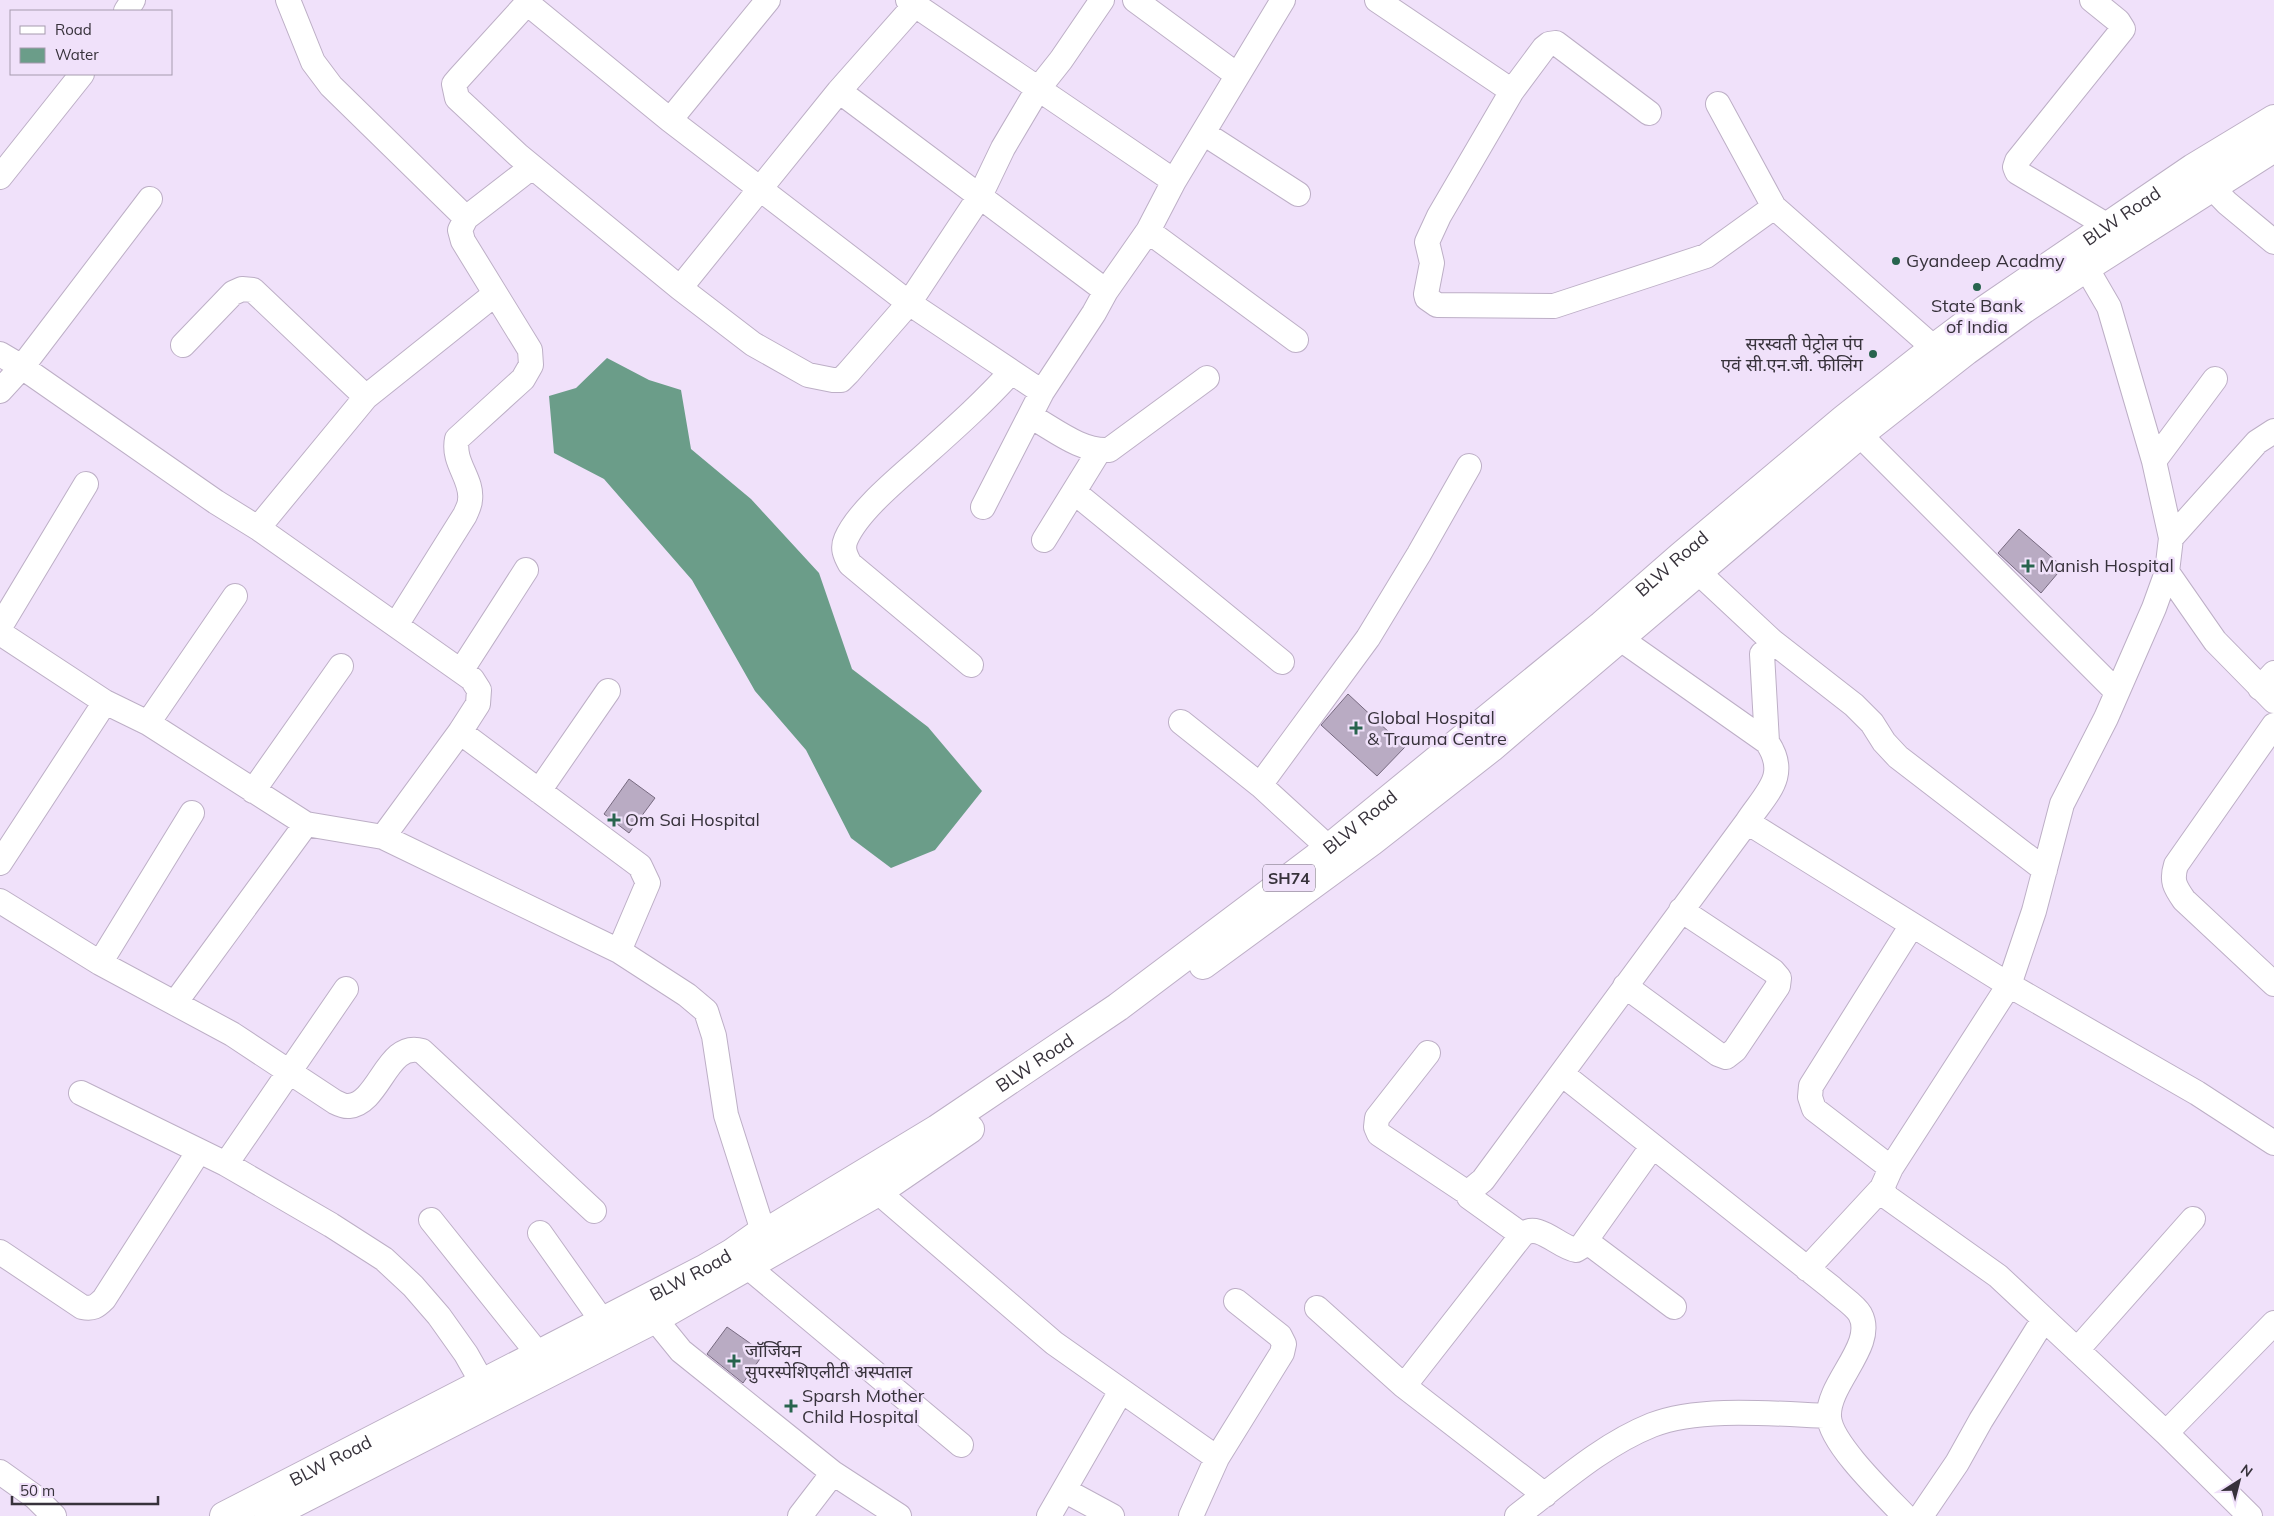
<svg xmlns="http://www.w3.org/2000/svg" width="2274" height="1516" font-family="Mulish,'Noto Sans Devanagari',sans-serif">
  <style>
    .water { fill: #6b9d89 }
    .building { fill: #b9abc3; stroke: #776a80 }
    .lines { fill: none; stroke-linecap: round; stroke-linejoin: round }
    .street-casing { stroke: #bdafc6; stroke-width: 26 }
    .primary-casing { stroke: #bdafc6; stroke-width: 30 }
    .street { stroke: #fff; stroke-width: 24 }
    .primary { stroke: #fff; stroke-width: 28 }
    .poi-dot { fill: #28644e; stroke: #f0e1fa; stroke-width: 2 }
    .labels { text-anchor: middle; stroke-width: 5; stroke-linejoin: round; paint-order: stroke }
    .shield { fill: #f0e1fa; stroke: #6e6674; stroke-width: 1 }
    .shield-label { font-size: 16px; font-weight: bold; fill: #37323b }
    .street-label { font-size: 18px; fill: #37323b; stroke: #f0e1fa }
    .poi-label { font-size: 18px; fill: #37323b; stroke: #f0e1fa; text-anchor: start }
  </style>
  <rect width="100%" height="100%" fill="#f0e1fa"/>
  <path class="water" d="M607 358 649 380 681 390 691 449 751 499 819 573 852 669 928 727 982 791 935 850 891 868 851 838 806 750 755 691 692 580 604 479 554 453 549 396 576 388Z"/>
  <path class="building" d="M2019 529 2063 567 2041 593 1998 553Z
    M1348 694 1405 747 1377 776 1321 725Z
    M629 779 655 798 629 833 604 814Z
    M727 1327 764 1353 743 1383 707 1354Z"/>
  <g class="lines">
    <defs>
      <path id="street" d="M288 0 313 62 331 86 466 218
        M530 0 460 77 454 84 457 98 518 155 680 288 753 344 808 375 833 380H841L848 373 909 303 980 196 1003 148 1038 89 1061 60 1102 0
        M1135 0 1237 75
        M1377 0 1512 91
        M2092 0 2118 21 2123 29 2017 161 2015 167 2017 172 2108 226
        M527 3 670 120 909 303 1042 392
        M915 5 1174 181
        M126 11 133 0
        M839 91 1106 291
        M1718 104 1774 207 1934 348
        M1649 113 1556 43 1549 44 1544 48 1512 91 1439 216 1427 242 1432 263 1426 294 1427 298 1437 305 1554 306 1706 256 1774 207
        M670 120 768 0
        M1205 134 1298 194
        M2200 175 2227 203 2274 242
        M0 177 82 74
        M1148 231 1296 340
        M2077 252 2109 307 2154 461 2171 538 2167 572 2154 608 2106 718 2062 804 2034 911 2009 985 1891 1168 1882 1188 1887 1197 1998 1276 2166 1433 2250 1516
        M680 288 839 91 915 5 908 0
        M183 345 233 293 242 289 253 290 366 397
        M0 354 22 367 216 502 258 528 472 679 479 690 478 704 460 732 383 837
        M0 391 22 367 150 199
        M1030 416C1054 429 1081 452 1109 450L1207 378
        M1847 422 2117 692
        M2154 461 2215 379
        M1074 492 1282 662
        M983 507 1042 392 1094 313 1106 291 1148 231 1174 181 1283 0
        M258 528 366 397 495 294
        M2171 538 2257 442 2274 431
        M1044 540 1099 451
        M1698 572 1772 641 1854 705 1872 723 1884 742 1898 757 2045 870
        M2167 572 2215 641 2274 701
        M396 625 465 515C467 510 470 505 470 500 473 479 452 463 457 439L523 379 531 365 530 350 463 241 460 230 466 218 532 167
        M0 627 86 484
        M0 633 105 702 148 723 306 824 383 837 619 951 687 995 706 1011 714 1036 726 1115 763 1231
        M1762 654 1767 742
        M971 665 850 564C845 555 842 548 846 539 859 509 904 474 928 452 957 426 985 401 1011 372
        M461 671 526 570
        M2260 688 2274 673
        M1181 722 1260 785 1329 848
        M148 723 235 596
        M2274 725 2176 865C2171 881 2175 887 2184 900L2274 984
        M460 732 640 866 648 883 619 951
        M1260 785 1368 638 1419 554 1469 466
        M253 791 341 666
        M539 791 608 691
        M1747 822 2009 985 2197 1093 2274 1143
        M0 863 105 702
        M0 901 100 963 232 1034 335 1102C339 1104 345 1107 349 1106 380 1103 387 1040 422 1051L594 1211
        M100 963 192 813
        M1625 986 1718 1054 1726 1057 1735 1050 1778 986 1779 978 1773 971 1681 910
        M175 1003 306 824
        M1428 1053 1377 1118 1376 1127 1379 1134 1463 1190H1471L1483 1180 1747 822C1766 793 1790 776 1767 742L1605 628
        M1562 1074 1832 1288C1840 1296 1855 1305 1860 1314 1877 1345 1827 1383 1829 1417 1831 1444 1885 1495 1905 1516
        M81 1093 226 1164 331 1225 384 1259 413 1286 439 1316 466 1354 483 1384
        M226 1164 346 989
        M1891 1168 1814 1109 1810 1097 1811 1086 1912 925
        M878 1192 1054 1343 1217 1458
        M1469 1197 1522 1235
        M431 1220 539 1355
        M540 1233 603 1322
        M1586 1241 1674 1307
        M0 1252 82 1307C93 1309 96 1307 104 1299L199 1151
        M747 1266 961 1445
        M1807 1269 1882 1188
        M1317 1308 1404 1386 1545 1495
        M655 1319 681 1351 833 1473 899 1516
        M2077 1350 2193 1219
        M1404 1386 1522 1235C1538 1221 1558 1247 1576 1250L1581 1247 1652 1147
        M2166 1433 2274 1323
        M0 1472 35 1497 54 1516
        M1064 1490 1112 1516
        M800 1516 833 1473
        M1049 1516 1121 1391
        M1191 1516 1217 1458 1282 1353 1284 1344 1280 1336 1236 1301
        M1517 1516C1559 1484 1602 1445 1652 1425 1700 1406 1777 1414 1829 1416
        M1921 1516 1957 1463 1981 1420 2044 1319"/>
      <g id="primary">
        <path d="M1203 965 1371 842 1491 748 1859 435 1966 351 2024 309 2087 267 2274 148"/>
        <path id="s1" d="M224 1516 706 1268 732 1253 763 1231 775 1227 937 1129 1118 1007 1329 848 1602 625 1681 556 1844 419 1934 348 1986 309 2193 168 2274 119"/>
        <path d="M269 1516 655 1319 878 1192 970 1129"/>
      </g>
    </defs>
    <use href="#street" class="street-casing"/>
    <use href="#primary" class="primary-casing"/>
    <use href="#street" class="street"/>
    <use href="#primary" class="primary"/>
  </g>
  <g class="poi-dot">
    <circle cx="1896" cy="261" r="5"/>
    <circle cx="1977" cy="287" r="5"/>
    <circle cx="1873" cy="354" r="5"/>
    <path d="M2025.5 558.5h5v5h5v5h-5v5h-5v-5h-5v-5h5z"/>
    <path d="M1353.5 720.5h5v5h5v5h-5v5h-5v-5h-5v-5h5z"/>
    <path d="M611.5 812.5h5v5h5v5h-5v5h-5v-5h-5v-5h5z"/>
    <path d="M731.5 1353.5h5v5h5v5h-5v5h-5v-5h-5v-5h5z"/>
    <path d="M788.5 1398.5h5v5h5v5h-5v5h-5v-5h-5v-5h5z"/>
  </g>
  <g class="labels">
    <rect class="shield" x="1263" y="864.5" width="52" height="27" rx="4"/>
    <g class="shield-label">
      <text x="1289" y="884">SH74</text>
    </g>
    <g class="street-label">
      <text dy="6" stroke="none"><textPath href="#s1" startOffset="2309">BLW Road</textPath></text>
      <text dy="6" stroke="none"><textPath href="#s1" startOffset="1740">BLW Road</textPath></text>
      <text dy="6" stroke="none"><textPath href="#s1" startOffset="1335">BLW Road</textPath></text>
      <text dy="6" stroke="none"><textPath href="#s1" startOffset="930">BLW Road</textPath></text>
      <text dy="6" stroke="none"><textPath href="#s1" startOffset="525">BLW Road</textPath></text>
      <text dy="6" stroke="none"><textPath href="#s1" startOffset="120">BLW Road</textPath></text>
    </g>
    <g class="poi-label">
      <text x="1906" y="267">Gyandeep Acadmy</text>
      <text x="1977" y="312" text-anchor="middle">State Bank<tspan x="1977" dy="21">of India</tspan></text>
      <text x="1863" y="350" text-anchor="end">सरस्वती पेट्रोल पंप<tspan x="1863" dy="21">एवं सी.एन.जी. फीलिंग</tspan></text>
      <text x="2039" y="572">Manish Hospital</text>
      <text x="1367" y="724">Global Hospital<tspan x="1367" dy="21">&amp; Trauma Centre</tspan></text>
      <text x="625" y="826">Om Sai Hospital</text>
      <text x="745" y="1357">जाॅर्जियन<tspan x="745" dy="21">सुपरस्पेशिएलीटी अस्पताल</tspan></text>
      <text x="802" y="1402">Sparsh Mother<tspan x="802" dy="21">Child Hospital</tspan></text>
    </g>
  </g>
  <rect x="10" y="10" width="162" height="65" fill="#f0e1fa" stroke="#a69bae"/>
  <rect x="20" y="26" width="25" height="8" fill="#ffffff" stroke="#a69bae"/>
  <text x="55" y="35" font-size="15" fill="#37323b">Road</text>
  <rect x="20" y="48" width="25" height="15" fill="#6b9d89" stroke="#a69bae"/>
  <text x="55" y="60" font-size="15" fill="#37323b">Water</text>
  <g transform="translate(2239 1481) rotate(36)" stroke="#f0e1fa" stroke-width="4" paint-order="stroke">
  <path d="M0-4L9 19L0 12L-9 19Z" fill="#37323b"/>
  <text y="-8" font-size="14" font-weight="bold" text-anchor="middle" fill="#37323b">N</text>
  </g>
  <path d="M12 1496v8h146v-8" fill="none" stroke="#37323b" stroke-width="2.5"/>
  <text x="20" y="1496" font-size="15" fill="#37323b" stroke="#f0e1fa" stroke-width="4" paint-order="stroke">50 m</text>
</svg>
